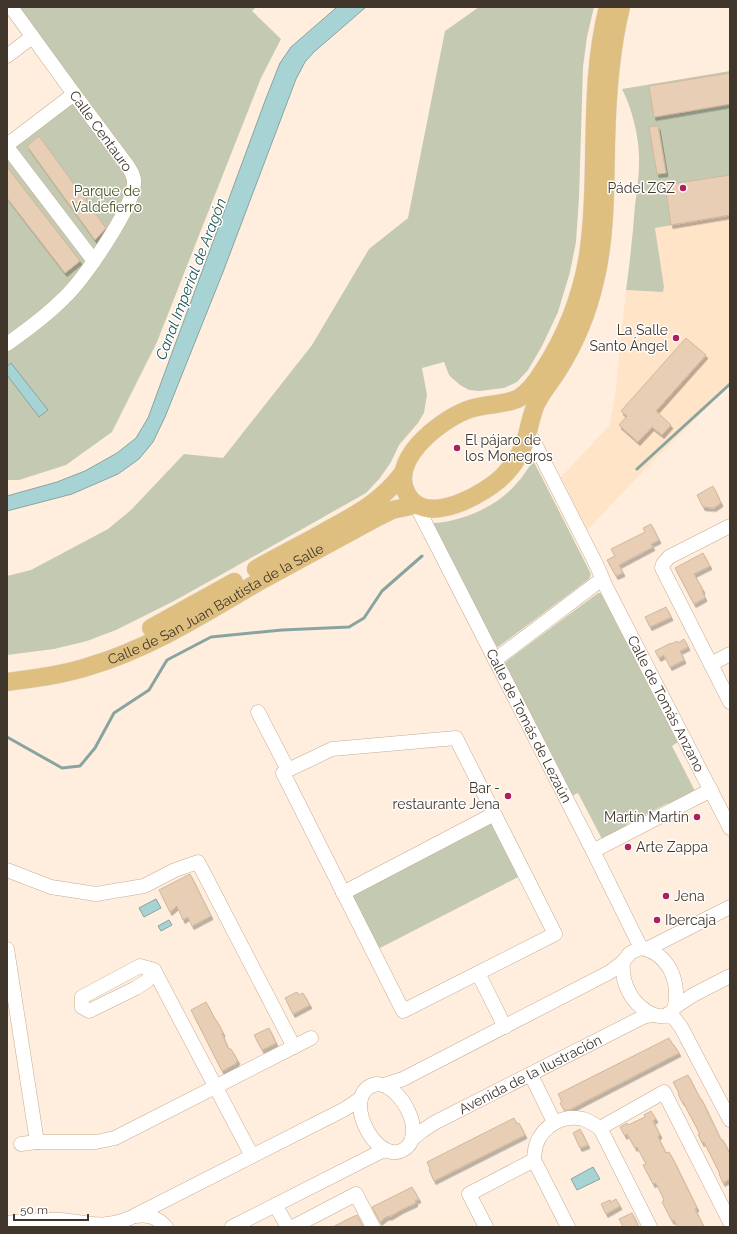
<svg xmlns="http://www.w3.org/2000/svg" width="737" height="1234" font-family="Raleway,sans-serif">
  <style>
    .built { fill: #ffe4c8 }
    .green { fill: #c4cab2 }
    .water { fill: #a7d3d4; stroke: #88a4a1 }
    .lines { fill: none; stroke-linecap: round; stroke-linejoin: round }
    .stream { stroke: #88a4a1; stroke-width: 3 }
    .building { fill: #e8ceb4; stroke: #d2b79c; filter: url(#shadow) }
    .minor-casing { stroke: #c7ac91; stroke-width: 15 }
    .major-casing { stroke: #dddbd9; stroke-width: 19 }
    .minor { stroke: #fff; stroke-width: 14 }
    .major { stroke: #dfbf7f; stroke-width: 18 }
    .poi-dot { fill: #ad205e; stroke: #fff; stroke-width: 1.5 }
    .labels { text-anchor: middle; stroke-width: 3; stroke-linejoin: round; paint-order: stroke }
    .street-label { font-size: 14px; fill: #41362b; stroke: #fff }
    .poi-label { font-size: 14px; fill: #41362b; stroke: #fff; text-anchor: end }
    .park-label { font-size: 14px; fill: #48511d; stroke: #fff }
    .water-label { font-size: 15px; font-style: italic; fill: #1a5658; stroke: #fff }
  </style>
  <defs>
    <filter id="shadow"><feDropShadow dx="2" dy="3.5" stdDeviation="0" flood-color="#0004"/></filter>
  </defs>
  <rect width="100%" height="100%" fill="#fed"/>
  <path class="built" d="M730 215V385L655 459 587 530 561 477 609 426 615 396 626 290 663 291 664 287 655 227Z"/>
  <path class="green" d="M17 7H256L252 11 281 39 261 78 157 342 112 432 66 465 19 480H7V147L80 95Z
    M479 7H594L587 37 583 67 579 198 576 242 570 272 558 312 542 346 528 370 517 382 504 388 479 391 469 390 460 385 452 378 449 375 444 362 422 368 427 395 424 413 418 423 399 445 391 462 380 478 366 493 226 572 174 601 116 630 87 641 54 649 7 655V576L31 570 108 529 131 510 184 454 223 458 312 345 369 249 408 218 445 31Z
    M730 71V215L655 228 664 287 663 292 626 290C630 261 633 233 635 205 637 191 639 176 639 162 640 140 632 108 622 89Z
    M534 462 591 574 589 579 498 647 496 646 433 525 434 523C464 521 498 506 517 483 523 477 527 469 532 463Z
    M598 593H600L602 595 678 742 672 746 695 791 672 804 668 803 627 824 625 827 602 839 578 793 572 796 505 665V663L508 660Z
    M492 821 520 876 378 949 350 894Z"/>
  <path class="water" d="M337 7H366L314 52 305 62 296 79 223 272 165 417 153 442 139 459 118 474 72 494 7 511V496L57 482 85 471 117 453 136 438 148 418 265 101 280 63 291 47Z
    M11 363 48 410 39 417 7 375V366Z
    M156 899 161 908 144 917 139 908Z
    M169 920 172 925 161 931 158 926Z
    M593 1167 600 1179 577 1190 571 1179Z"/>
  <g class="lines">
    <path class="stream" d="M637 469 730 384
      M7 737 62 768 80 766 95 748 114 713 149 690 167 660 211 637 282 630 349 627 364 618 382 591 422 556"/>
  </g>
  <path class="building" d="M730 73V104L654 117 649 86Z
    M658 126 666 173 657 174 649 127Z
    M39 136 106 228 95 240 27 146Z
    M7 167 80 261 65 273 7 198Z
    M730 175V215L671 225 665 185Z
    M686 338 706 355 656 411 671 425 662 435 652 427 638 442 619 425 627 416 621 411Z
    M713 486 721 503 714 508 703 507 697 495Z
    M651 524 659 540 651 544 653 547 619 565 623 573 616 576 607 560 615 556 611 549 645 532 643 528Z
    M703 553 710 566 694 574 703 590 702 591 705 598 694 604 675 568Z
    M666 607 671 617 650 627 645 617Z
    M684 639 688 647 680 651 684 660 670 667 664 655 659 658 655 651 671 643V644L677 641 678 643Z
    M190 874 211 916 192 926 188 917 183 920 177 906 170 912 159 890Z
    M297 992 299 995 303 993 310 1005 293 1014 285 998Z
    M206 1002 216 1021H217L223 1033 222 1034 228 1048 230 1049H231L238 1061 236 1062 237 1063 222 1071 191 1010Z
    M269 1028 276 1043 262 1050 254 1035Z
    M669 1038 673 1045H674L679 1053 569 1110H564L560 1103 562 1102 558 1094Z
    M688 1075 701 1100H702L721 1140H723L730 1154V1179L723 1183 719 1174H720L704 1142 702 1143 698 1134H700L683 1102H682L678 1094 679 1093 673 1082Z
    M651 1111 656 1119 653 1121 660 1135 658 1137 666 1153 669 1152 673 1159 697 1208 695 1209 704 1227H678L674 1220 672 1221 662 1202 664 1200 656 1183 653 1184 643 1165 646 1164 637 1147 635 1148 627 1134 625 1136 620 1127 627 1123 628 1125 645 1117 644 1115Z
    M514 1118 517 1124 519 1123 525 1135 434 1181 429 1170 430 1169 427 1162Z
    M580 1129 588 1145 580 1148 573 1133Z
    M412 1187 419 1199 415 1201 416 1203 401 1210 391 1216 386 1217 380 1222 372 1207Z
    M616 1199 620 1206 606 1214 601 1204 610 1200 611 1202Z
    M632 1213 639 1227H623L619 1219Z
    M357 1215 363 1227H333L346 1220Z"/>
  <g class="lines">
    <defs>
      <g id="minor">
        <path d="M7 56 32 37"/>
        <path d="M7 145 74 94"/>
        <path d="M7 147 94 261"/>
        <path d="M7 344C27 330 47 315 64 298 83 280 132 210 134 184 135 177 131 171 127 165L74 94 11 7"/>
        <path id="s1" d="M528 433 533 440 597 566 606 587 730 828"/>
        <path id="s2" d="M416 505 593 851 641 948"/>
        <path d="M730 526 669 557 663 564 662 568 730 702"/>
        <path d="M495 660 602 579"/>
        <path d="M711 664 730 654"/>
        <path d="M258 712 288 770"/>
        <path d="M456 738 555 934 403 1011 283 773 288 770 332 749Z"/>
        <path d="M593 851 711 790"/>
        <path d="M7 870 51 887 96 894 144 886 175 870 198 862 294 1047"/>
        <path d="M343 893 494 814"/>
        <path d="M641 948C654 950 664 959 670 969 674 977 676 984 676 993 678 1032 640 1015 629 992 624 983 622 972 623 962L630 953Z"/>
        <path d="M7 949 37 1142"/>
        <path d="M647 949 730 907"/>
        <path d="M154 970 147 981 136 988 89 1011 82 1007V997L140 966 154 970 252 1156"/>
        <path d="M478 973 505 1027"/>
        <path d="M675 1007 693 995 730 976"/>
        <path d="M668 1014 675 1019 681 1027 730 1120"/>
        <path d="M531 1075 554 1122"/>
        <path d="M377 1084C402 1085 428 1136 403 1150 375 1166 338 1091 377 1084Z"/>
        <path d="M384 1085 403 1079 610 972 623 962"/>
        <path d="M600 1128 650 1227"/>
        <path id="s3" d="M412 1139 422 1131 434 1123 643 1017 652 1015"/>
        <path d="M21 1144 37 1142H96L115 1138 311 1038"/>
        <path d="M534 1160 568 1227"/>
        <path d="M275 1205 288 1227"/>
        <path d="M134 1216 345 1109 361 1098"/>
        <path d="M135 1216C148 1214 157 1217 166 1227"/>
        <path d="M7 1223C24 1221 42 1219 60 1220 88 1222 101 1230 130 1218"/>
        <path d="M232 1227 378 1153 386 1150"/>
        <path d="M293 1227 356 1194 373 1227"/>
        <path d="M486 1227 469 1194 534 1160C534 1155 535 1150 536 1145 543 1125 564 1114 583 1119 589 1121 595 1125 600 1128L664 1092 730 1222"/>
      </g>
      <g id="major">
        <path d="M608 7C587 88 600 173 588 256 581 297 566 336 543 371 537 381 529 392 519 398 504 406 484 403 467 410 439 421 385 462 409 497 428 526 485 494 503 476 514 465 523 451 527 435 530 424 532 412 537 402 544 389 553 379 560 367 576 341 587 314 594 285 606 238 605 190 606 143 607 97 610 51 621 7"/>
        <path d="M256 569C279 556 303 544 326 531 357 514 381 502 403 473"/>
        <path d="M151 628 234 582"/>
        <path id="s4" d="M7 682C35 678 63 675 90 666 151 648 205 613 260 581 298 560 336 540 374 519L392 510 415 505"/>
      </g>
    </defs>
    <use href="#minor" class="minor-casing"/>
    <use href="#major" class="major-casing"/>
    <use href="#minor" class="minor"/>
    <use href="#major" class="major"/>
  </g>
  <g class="poi-dot">
    <circle cx="683" cy="188" r="4"/>
    <circle cx="676" cy="338" r="4"/>
    <circle cx="457" cy="448" r="4"/>
    <circle cx="508" cy="796" r="4"/>
    <circle cx="697" cy="817" r="4"/>
    <circle cx="628" cy="847" r="4"/>
    <circle cx="666" cy="896" r="4"/>
    <circle cx="657" cy="920" r="4"/>
  </g>
  <g class="labels">
    <g class="street-label">
      <text transform="translate(101 131) rotate(54)" y="5">Calle Centauro</text>
      <text dy="5" stroke="none"><textPath href="#s4" startOffset="225">Calle de San Juan Bautista de la Salle</textPath></text>
      <text dy="5" stroke="none"><textPath href="#s1" startOffset="304">Calle de Tomás Anzano</textPath></text>
      <text dy="5" stroke="none"><textPath href="#s2" startOffset="248">Calle de Tomás de Lezaún</textPath></text>
      <text dy="5" stroke="none"><textPath href="#s3" startOffset="135">Avenida de la Ilustración</textPath></text>
    </g>
    <g class="poi-label">
      <text x="675" y="193">Pádel ZGZ</text>
      <text x="668" y="335">La Salle<tspan x="668" dy="16">Santo Ángel</tspan></text>
      <text x="465" y="445" text-anchor="start">El pájaro de<tspan x="465" dy="16">los Monegros</tspan></text>
      <text x="500" y="793">Bar -<tspan x="500" dy="16">restaurante Jena</tspan></text>
      <text x="689" y="822">Martín Martín</text>
      <text x="636" y="852" text-anchor="start">Arte Zappa</text>
      <text x="674" y="901" text-anchor="start">Jena</text>
      <text x="665" y="925" text-anchor="start">Ibercaja</text>
    </g>
    <g class="park-label">
      <text x="107" y="196">Parque de<tspan x="107" dy="16">Valdefierro</tspan></text>
    </g>
    <g class="water-label">
      <text transform="translate(191 279) rotate(-69)" y="5">Canal Imperial de Aragón</text>
    </g>
  </g>
  <rect width="737" height="1234" fill="none" stroke="#41362b" stroke-width="16"/>
  <path d="M14 1214v6h74v-6" fill="none" stroke="#41362b" stroke-width="2"/>
  <text x="20" y="1214" font-size="12" fill="#41362b" stroke="#ffffff" stroke-width="3" paint-order="stroke">50 m</text>
</svg>
